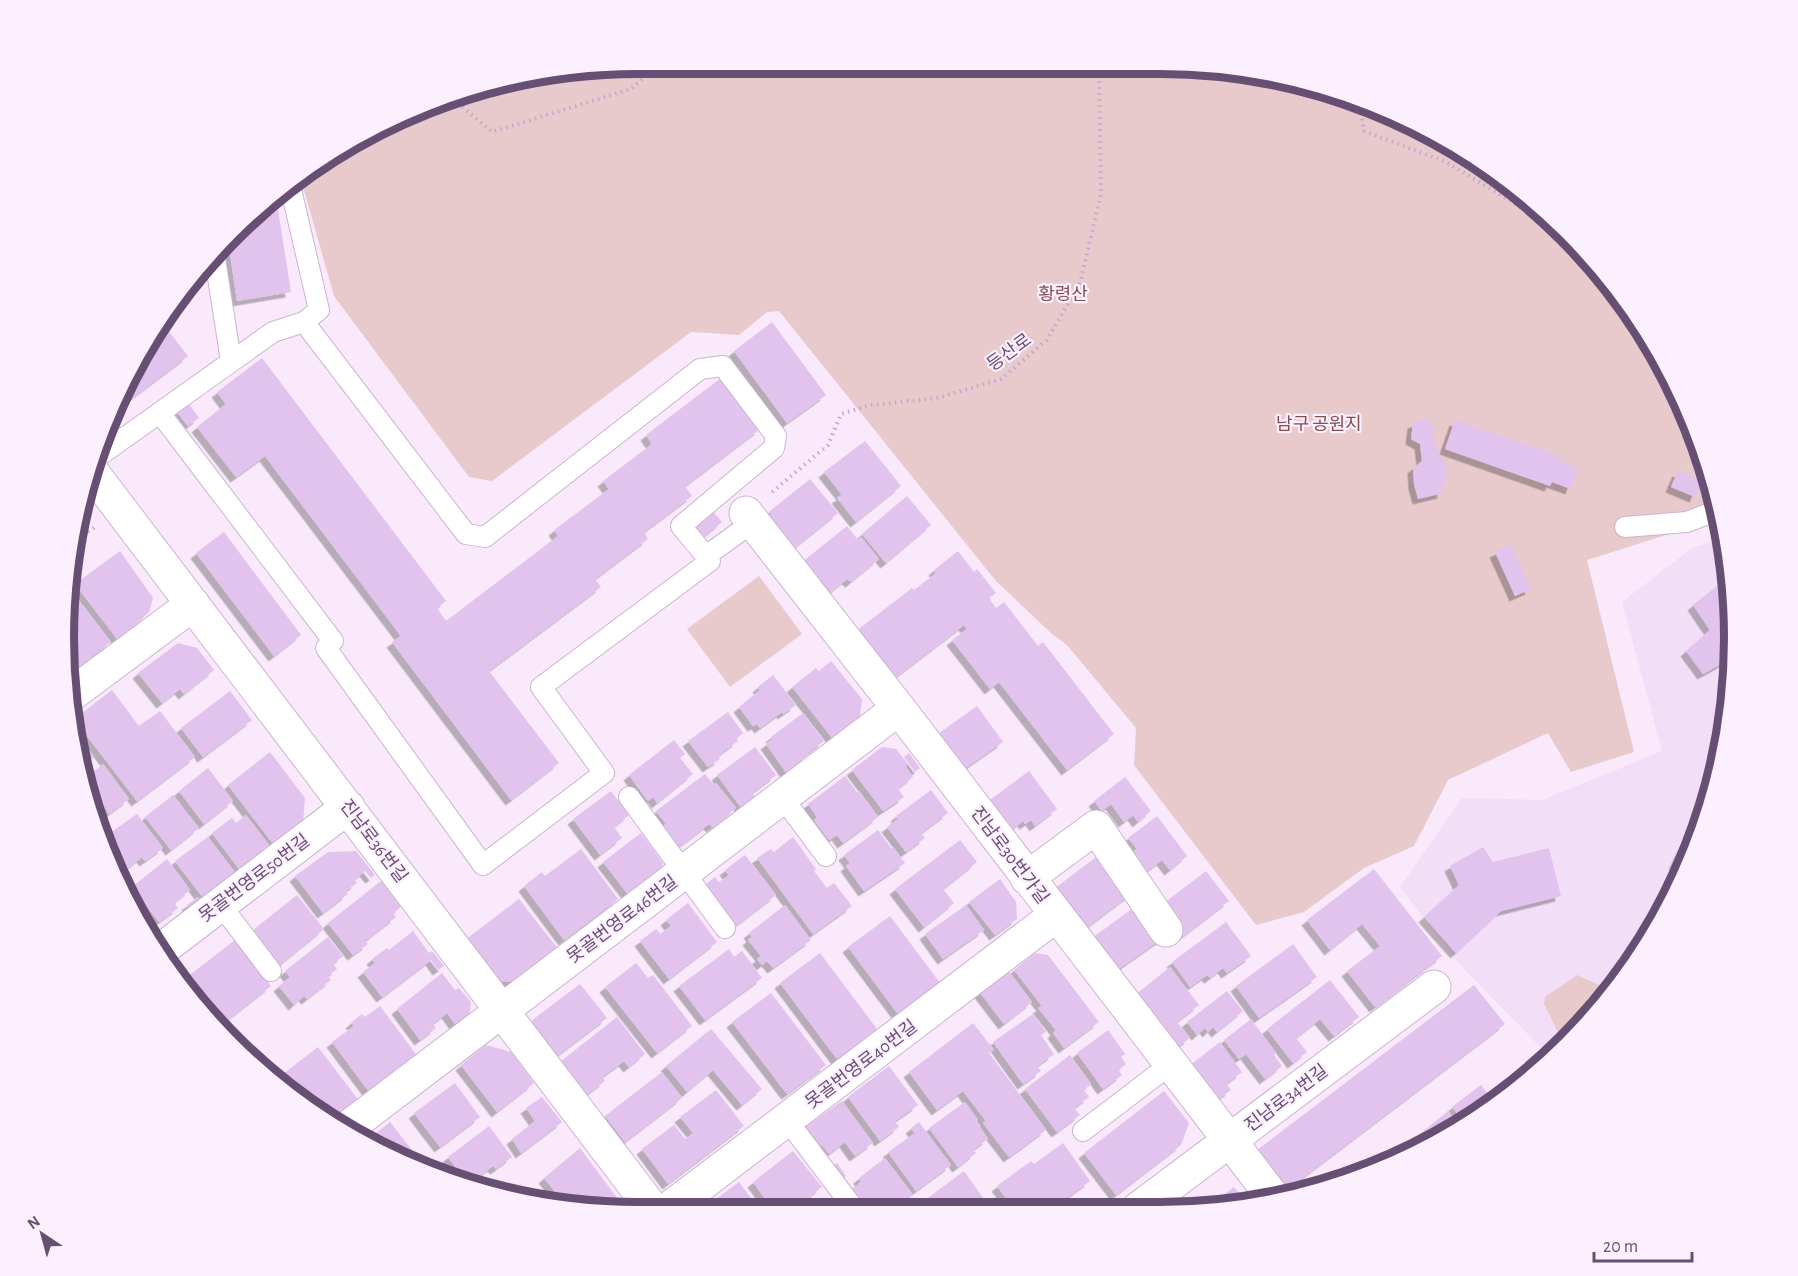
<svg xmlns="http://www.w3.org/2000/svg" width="1798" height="1276" font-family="'Alegreya Sans','Noto Sans KR',sans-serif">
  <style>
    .residential { fill: #f3def7 }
    .green { fill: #e8c9cc }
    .building { fill: #e1c3ee; filter: url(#shadow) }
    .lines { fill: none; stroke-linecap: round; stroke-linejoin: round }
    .lane-casing { stroke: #cab5d1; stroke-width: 22 }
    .street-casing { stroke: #cab5d1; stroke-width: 35 }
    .path { stroke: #c5a6d3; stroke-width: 4; stroke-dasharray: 1.5 4.5; stroke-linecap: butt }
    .lane { stroke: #fff; stroke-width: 20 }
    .street { stroke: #fff; stroke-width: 33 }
    .labels { text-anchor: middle; stroke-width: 4.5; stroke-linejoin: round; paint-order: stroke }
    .park-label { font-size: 18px; fill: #834e4e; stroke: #fcf0fe }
    .street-label { font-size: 18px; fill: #674f73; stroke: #fcf0fe }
    .rim { fill: none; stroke: #674f73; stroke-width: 8 }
  </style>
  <defs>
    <filter id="shadow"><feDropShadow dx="-5.5" dy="5.5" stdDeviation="0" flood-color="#0004"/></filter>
  </defs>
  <rect width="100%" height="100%" fill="#f9e9fb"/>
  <path class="residential" d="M1724 538 1730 563 1734 675 1715 786 1676 892 1616 988 1551 1058 1460 965 1400 887 1462 798 1542 800 1662 751 1622 602 1692 548Z"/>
  <path class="green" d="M638 63H1160L1273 74 1448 140 1592 259 1658 350 1704 453 1720 518 1587 560 1634 752 1571 772 1548 733 1448 780 1414 846 1364 868 1304 912 1256 925 1134 765 1136 728 1067 645 1052 634 996 581 779 311 767 312 739 335 691 332 492 481 469 477 334 296 300 176 319 160 489 83Z
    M759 576 802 634 730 687 687 629Z
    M1577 975 1610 990 1611 993 1564 1044 1544 1004 1545 997Z"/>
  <path class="building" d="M276 197 291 292 237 301 228 240Z
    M193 279 195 291 185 293Z
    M772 322 826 395 787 423 734 351Z
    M167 329 188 356 107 417 157 336Z
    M262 358 446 601 437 608 446 621 558 536 554 530 609 489 603 481 652 444 646 435 721 378 760 429 685 486 692 496 644 532 648 539 595 579 601 587 489 671 559 763 511 800 392 642 401 636 265 456 236 477 197 427 226 404 217 392Z
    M189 404 199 418 188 426 177 412Z
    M1426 419 1434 428V439L1439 454 1447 468 1446 477 1442 487 1443 493 1418 499 1414 484 1413 468 1422 461 1420 444 1411 439 1413 423Z
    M1455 420 1562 457 1560 461 1578 468 1571 489 1552 482 1550 486 1445 449Z
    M865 441 901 486 856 522 837 498 842 495 824 472Z
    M1678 471 1702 481 1695 497 1671 487Z
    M810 479 838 513 788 553 770 531V511Z
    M907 496 931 525 886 563 862 534Z
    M710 508 722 522 703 537 692 523Z
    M847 526 858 540 861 537 879 559 851 582 847 579 831 592 821 580 818 583 801 563Z
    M224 532 301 635 274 656 196 553Z
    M1511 545 1531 589 1515 596 1495 552Z
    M120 551 153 598 149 612 137 623 142 628 121 644 75 584Z
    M958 551 974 572 977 569 996 593 989 598 996 608 1004 602 1038 646 1043 642 1114 734 1067 770 999 682 990 689 952 640 967 629 964 625 896 677 859 629 912 588 914 590 936 573 934 570Z
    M1730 576 1733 664 1730 659 1703 674 1686 651 1710 630 1693 605Z
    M68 586 111 642 73 671 68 665Z
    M178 643 197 648 214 670 184 694 180 689 162 703 138 673Z
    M831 661 862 699 859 726 837 744 792 687 816 668 819 671Z
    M773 675 796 705 783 714 782 712 760 728 757 724 753 726 739 707 760 690 758 687Z
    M112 690 139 726 160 711 195 757 137 801 74 719Z
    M230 691 252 720 203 757 181 728Z
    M977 706 1003 742 957 774 932 738Z
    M728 712 743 733 736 739 738 741 718 756 720 759 708 767 688 741Z
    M803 713 824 741 801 758 804 762 788 775 766 744 773 739 771 737Z
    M73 728 94 757 83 764Z
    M674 740 685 754 680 758 693 774 657 803 653 797 648 801 629 775Z
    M755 747 776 775 752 793 756 798 742 809 717 775Z
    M882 747 896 749 908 764 905 766 913 777 898 789 904 797 883 811 852 770Z
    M270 752 305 798 303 823 274 845 228 785Z
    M909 753 920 768 915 772 904 757Z
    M103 764 129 799 109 814 105 808 98 814 87 777Z
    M208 768 233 801 204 824 179 791Z
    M1029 771 1057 809 1035 826 1031 820 1025 824 1023 821 1008 833 986 803Z
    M705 774 714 785 716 783 736 808 712 827 709 824 679 847 663 826 666 824 656 811Z
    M845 776 857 792 859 791 878 817 843 843 837 835 829 840 814 820 817 817 808 804Z
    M1125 777 1151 811 1138 822 1133 815 1124 822 1111 804 1102 811 1094 801Z
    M931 790 948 813 921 833 925 838 906 852 887 827 898 819 896 816Z
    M611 791 629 815 614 827 622 838 600 855 573 819Z
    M173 795 199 828 171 850 145 817Z
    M137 814 163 848 145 861 142 857 122 873 113 860 116 857 109 847 114 844 107 835Z
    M246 815 269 845 239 869 212 833 232 818 236 823Z
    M1157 816 1187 856 1170 870 1162 860 1143 874 1128 855 1137 849 1128 838Z
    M1692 829 1698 832 1684 869 1674 864Z
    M878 830 891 848 893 847 905 863 864 891 846 866 850 863 844 855Z
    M641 833 663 863 660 875 630 897 603 862Z
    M208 837 237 875 204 899 175 861Z
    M793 837 816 869 814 871 827 888 834 883 852 906 813 934 757 858 771 849 774 852Z
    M960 840 977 862 943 889 954 903 924 927 895 889Z
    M1483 847 1493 862 1549 848 1561 896 1501 911 1456 953 1424 917 1459 885 1450 866Z
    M581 849 618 899 564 940 524 886 542 872 545 876Z
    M356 851 375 875 371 878 365 871 354 880 357 883 346 891 348 894 323 913 295 876 328 852Z
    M1100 854 1131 894 1081 932 1050 892Z
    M745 855 776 895 733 928 702 887 715 877 719 882 729 875 725 870Z
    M167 859 190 890 174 903 178 908 159 922 132 887Z
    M1374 869 1442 956 1375 1007 1347 971 1380 946 1362 924 1330 950 1307 920Z
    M1206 871 1229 901 1182 937 1159 907Z
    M1000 879 1016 902 1017 919 995 935 969 902Z
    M381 881 401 907 393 913 396 917 365 941 368 944 353 955 328 923Z
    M297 895 324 929 276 968 248 934Z
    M198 897 204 904 193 913 187 905Z
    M519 899 558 949 516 982 497 981 465 940Z
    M688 903 717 942 669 979 640 941 656 929 660 934 671 926 666 920Z
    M1139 904 1163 938 1113 973 1089 940Z
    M785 905 811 940 773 968 767 961 762 965 757 959 761 956 748 940 752 937 749 933Z
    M966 905 984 930 943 959 925 934Z
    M890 916 940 983 898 1014 848 947Z
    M1226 922 1251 956 1227 973 1223 968 1210 978 1207 975 1190 987 1172 962Z
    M413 931 429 953 432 951 444 966 438 970 431 960 382 997 363 972 375 963 372 959 387 948 389 950Z
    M328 937 343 956 333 964 337 969 328 976 331 980 307 999 304 996 294 1005 279 986 290 977 285 971Z
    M235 940 271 986 217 1028 206 1017 182 981Z
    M1640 941 1644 943 1626 972 1625 971Z
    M1293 944 1317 977 1259 1018 1236 986Z
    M729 949 734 957 742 951 762 978 705 1020 679 986Z
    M820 953 877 1029 837 1059 780 983Z
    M1035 953 1048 955 1099 1022 1064 1048 1053 1033 1056 1030 1038 1008 1042 1006 1014 970Z
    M636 963 648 978 653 975 692 1026 657 1053 605 987Z
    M1004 965 1032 1002 1004 1024 975 986Z
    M1170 967 1199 1005 1177 1022 1190 1038 1170 1053 1129 1000Z
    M442 973 455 990 459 988 471 1002 468 1027 461 1032 447 1013 433 1024 436 1028 420 1040 397 1009Z
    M1330 980 1359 1017 1334 1036 1320 1019 1296 1038 1307 1052 1293 1063 1267 1029Z
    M580 984 607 1018 558 1055 531 1021Z
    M1474 985 1505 1024 1284 1192 1252 1154Z
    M1227 991 1243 1011 1217 1032 1213 1027 1208 1032 1205 1028 1197 1035 1187 1022Z
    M771 993 826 1065 787 1094 732 1022Z
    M380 1006 418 1057 370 1093 332 1042 354 1026 351 1023 362 1014 365 1017Z
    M1033 1014 1046 1032 1041 1035 1054 1054 1037 1066 1041 1071 1023 1084 993 1042Z
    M617 1017 645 1054 629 1067 624 1061 602 1077 605 1081 586 1095 560 1062Z
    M1251 1019 1276 1053 1274 1055 1282 1066 1265 1079 1246 1054 1239 1059 1224 1040Z
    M973 1023 994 1050 989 1053 1046 1130 1009 1157 983 1123 986 1121 963 1091 937 1110 909 1072Z
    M711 1029 762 1089 742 1105 713 1070 687 1092 666 1066Z
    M1108 1030 1125 1054 1121 1057 1126 1064 1118 1070 1122 1075 1103 1089 1077 1053Z
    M1220 1042 1242 1072 1226 1084 1231 1090 1211 1105 1185 1069Z
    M486 1045 511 1052 534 1083 497 1112 461 1065Z
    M318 1047 360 1102 334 1123 288 1094 274 1081Z
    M1070 1055 1091 1084 1084 1090 1089 1097 1074 1108 1080 1115 1057 1132 1025 1089Z
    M1533 1064 1538 1071 1463 1121 1452 1107 1481 1085 1490 1097Z
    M889 1066 918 1105 895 1121 899 1127 880 1141 848 1097Z
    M662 1072 682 1098 625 1142 605 1116Z
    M455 1083 480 1117 440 1147 414 1113Z
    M716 1090 744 1126 668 1184 642 1149 674 1125 685 1139 693 1133 680 1117Z
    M1164 1091 1189 1123 1181 1145 1116 1195 1084 1153Z
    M542 1097 562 1122 521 1153 512 1139 535 1121 526 1108Z
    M842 1101 873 1143 855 1156 845 1142 829 1154 822 1145 815 1150 801 1130Z
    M965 1102 978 1120 976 1121 988 1139 973 1150 976 1153 958 1167 929 1128Z
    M1448 1111 1458 1124 1419 1151 1411 1141Z
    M390 1122 412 1150 399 1160 384 1154 365 1142Z
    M919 1122 951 1165 916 1191 888 1152 915 1133 911 1128Z
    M489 1126 512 1157 496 1169 493 1166 474 1180 471 1176 465 1180 448 1157Z
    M1063 1143 1090 1181 1055 1207 1052 1204 1046 1209H1010L1003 1200 1006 1198 997 1186 1031 1161 1034 1164Z
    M1403 1147 1409 1155 1380 1164Z
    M580 1148 623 1206V1212H601L567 1206 544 1178Z
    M793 1151 822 1187 792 1211H774L753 1182Z
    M885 1158 913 1195 895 1209 891 1204 884 1210H868L861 1201 857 1204 848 1192 861 1182 859 1178Z
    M837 1163 846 1176 839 1181 830 1168Z
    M964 1171 988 1205 982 1210H912Z
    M739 1182 756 1205 747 1211H700Z
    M1234 1187 1247 1205 1235 1208H1202L1217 1197 1218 1199Z
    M537 1191 545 1203 526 1199Z
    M827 1198 836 1210 809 1211Z"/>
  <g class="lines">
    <defs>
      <path id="lane" d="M290 185 319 310 304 322
        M214 252 231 361
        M96 458 273 332 304 322 466 534 485 537 700 369 723 366 776 436 774 448 681 526 710 561 541 687 604 773 483 865 326 648 333 641 160 413
        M1625 527 1687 522 1718 510
        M706 556 753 522
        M629 797 725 928
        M782 797 826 856
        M220 904 271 971
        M787 1120 855 1210
        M1083 1131 1171 1064"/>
      <path id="street" d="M92 472 654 1211
        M746 513 903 714 1273 1197
        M68 697 193 604
        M1027 878 1096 827 1166 930
        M161 950 348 807
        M345 1130 898 709
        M1138 1209 1434 987
        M666 1211 1056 915"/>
    </defs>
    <use href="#lane" class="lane-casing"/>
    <use href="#street" class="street-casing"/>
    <path class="path" d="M453 99 492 132 631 89 660 63
      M1360 107 1364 131 1446 162 1549 224 1573 243
      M772 492 828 445 841 414 871 405 937 398 1001 379 1047 340 1080 283 1101 194 1099 63
      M73 542 95 527
      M119 880 149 920"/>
    <use href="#lane" class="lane"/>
    <use href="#street" class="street"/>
  </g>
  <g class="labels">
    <g class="park-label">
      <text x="1063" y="300">황령산</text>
      <text x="1319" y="430">남구 공원지</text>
    </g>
    <g class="street-label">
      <text transform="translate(1009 352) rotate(-36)" y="6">등산로</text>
      <text transform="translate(374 841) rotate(53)" y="6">진남로36번길</text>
      <text transform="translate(1010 855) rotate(53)" y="6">진남로30번가길</text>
      <text transform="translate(254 878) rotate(-37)" y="6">못골번영로50번길</text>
      <text transform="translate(622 919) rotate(-37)" y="6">못골번영로46번길</text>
      <text transform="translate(861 1064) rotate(-37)" y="6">못골번영로40번길</text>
      <text transform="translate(1286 1098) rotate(-37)" y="6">진남로34번길</text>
    </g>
  </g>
  <path d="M0 0H1798V1276H0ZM638 74H1160A564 564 0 0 1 1724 638V638A564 564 0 0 1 1160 1202H638A564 564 0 0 1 74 638V638A564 564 0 0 1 638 74Z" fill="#fcf0fe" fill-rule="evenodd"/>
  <path class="rim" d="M638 74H1160A564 564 0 0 1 1724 638V638A564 564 0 0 1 1160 1202H638A564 564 0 0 1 74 638V638A564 564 0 0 1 638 74Z"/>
  <g transform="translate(42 1234) rotate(324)" stroke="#fcf0fe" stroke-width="4.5" paint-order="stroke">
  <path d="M0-4.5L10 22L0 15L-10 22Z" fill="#674f73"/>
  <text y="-9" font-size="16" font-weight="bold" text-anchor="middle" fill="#674f73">N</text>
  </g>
  <path d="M1594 1252v9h98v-9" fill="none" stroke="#674f73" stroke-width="3"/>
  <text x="1603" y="1252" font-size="18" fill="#674f73" stroke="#fcf0fe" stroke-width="4.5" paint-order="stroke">20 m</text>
</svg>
